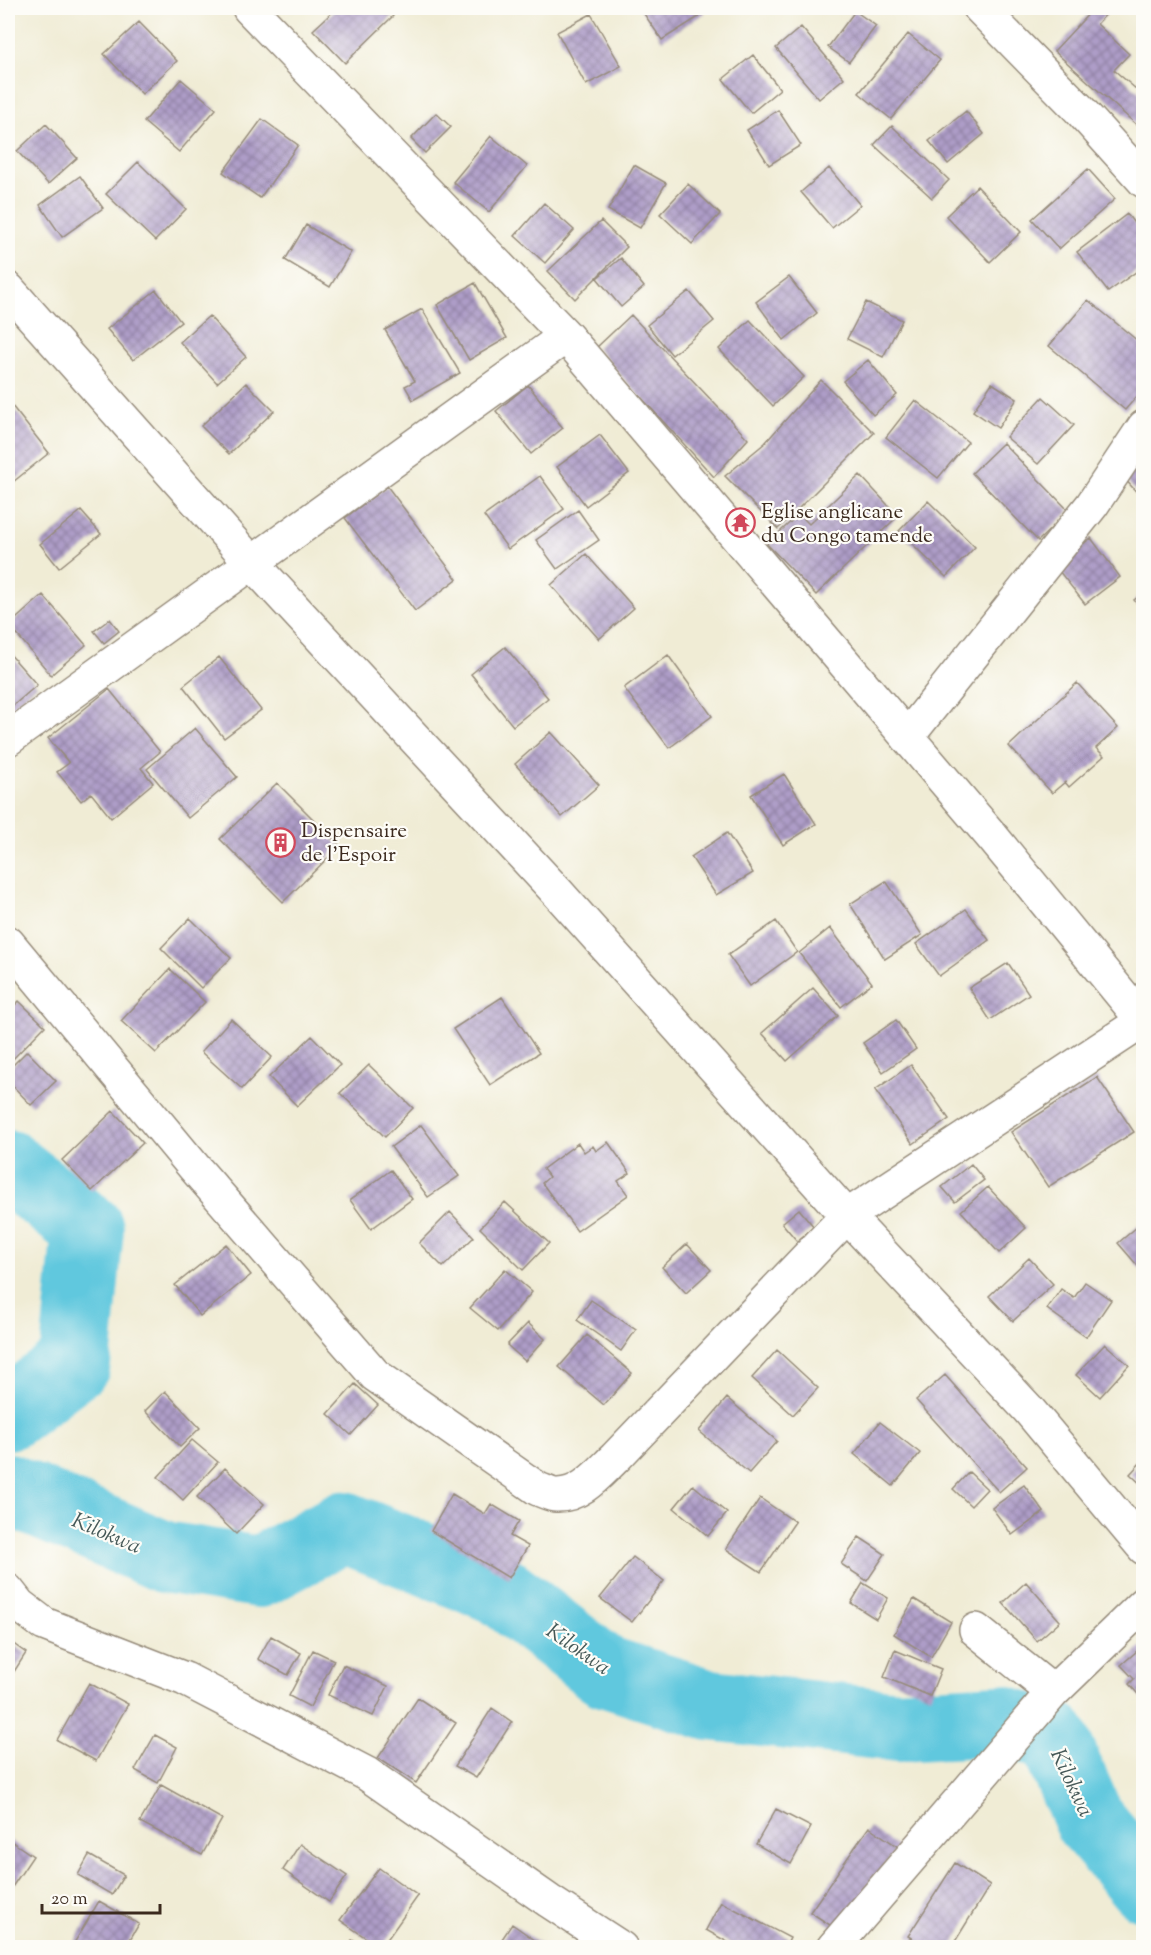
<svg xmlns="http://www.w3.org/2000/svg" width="1151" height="1955" font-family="'Sorts Mill Goudy',serif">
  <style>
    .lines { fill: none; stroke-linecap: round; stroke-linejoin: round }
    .river { stroke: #61c8de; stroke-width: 72 }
    .building { fill: url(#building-cross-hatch) }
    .minor-casing { stroke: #968b7a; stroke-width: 36 }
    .minor { stroke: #fff; stroke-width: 33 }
    .labels { text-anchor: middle; stroke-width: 4.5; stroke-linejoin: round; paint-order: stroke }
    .poi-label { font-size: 21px; fill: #3b2a1e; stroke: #fdfcf7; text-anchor: start }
    .water-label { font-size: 22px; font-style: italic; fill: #465958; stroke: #fdfcf7 }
  </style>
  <defs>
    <pattern id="building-cross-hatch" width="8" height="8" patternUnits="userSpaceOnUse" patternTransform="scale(1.5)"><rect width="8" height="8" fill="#ae9dc8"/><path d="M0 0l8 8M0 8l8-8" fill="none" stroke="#8f80a2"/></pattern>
  </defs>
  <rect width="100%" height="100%" fill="#fdfcf7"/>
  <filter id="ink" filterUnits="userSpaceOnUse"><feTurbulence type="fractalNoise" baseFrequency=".0167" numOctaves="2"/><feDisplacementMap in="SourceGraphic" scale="12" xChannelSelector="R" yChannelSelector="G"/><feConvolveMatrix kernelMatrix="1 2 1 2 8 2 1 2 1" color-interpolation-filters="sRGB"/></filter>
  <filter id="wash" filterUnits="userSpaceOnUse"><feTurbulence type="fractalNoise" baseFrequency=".008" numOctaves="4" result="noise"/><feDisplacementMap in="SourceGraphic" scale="24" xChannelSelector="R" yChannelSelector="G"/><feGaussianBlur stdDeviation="1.35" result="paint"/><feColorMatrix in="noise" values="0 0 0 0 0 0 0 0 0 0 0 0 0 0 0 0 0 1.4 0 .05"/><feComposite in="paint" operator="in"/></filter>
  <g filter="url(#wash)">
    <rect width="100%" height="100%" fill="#f0ecd5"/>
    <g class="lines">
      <path class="river" d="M8 1166 88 1229 75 1363 8 1414
        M8 1489 164 1557 259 1572 344 1527 499 1589 604 1671 710 1705 898 1726 1000 1720 1053 1737 1089 1820 1144 1885"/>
    </g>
    <g id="blocks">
      <path class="building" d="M337 8H385L393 16 345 63 313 30Z
        M640 8H702L705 13 662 40Z
        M1094 8H1112L1097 24 1129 54 1114 70 1144 96V122L1139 127 1054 51Z
        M855 11 876 26 849 62 828 47Z
        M591 14 621 66 586 85 557 32Z
        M139 22 177 61 142 94 104 54Z
        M801 27 844 78 819 99 776 48Z
        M908 34 940 60 891 119 859 93Z
        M753 55 780 89 751 113 723 79Z
        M181 79 216 109 179 152 144 122Z
        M778 110 801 145 769 165 747 130Z
        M966 111 984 134 948 164 929 141Z
        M436 113 451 127 425 153 411 139Z
        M262 119 298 145 260 198 223 172Z
        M46 124 77 158 48 184 17 151Z
        M892 126 949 180 932 198 874 145Z
        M491 136 527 166 489 212 453 182Z
        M138 162 186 209 155 241 106 194Z
        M634 165 666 183 640 228 608 210Z
        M829 168 860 205 832 228 801 192Z
        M1088 169 1115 199 1059 249 1032 219Z
        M80 176 103 208 62 237 40 205Z
        M688 184 720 214 692 244 660 214Z
        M977 186 1021 232 990 262 946 216Z
        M544 203 574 230 545 263 515 236Z
        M1127 214 1144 236V266L1108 292 1077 252Z
        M601 221 627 247 575 299 548 271Z
        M306 225 351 252 330 287 285 260Z
        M621 258 644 287 621 307 597 278Z
        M789 277 817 313 784 340 756 302Z
        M475 283 507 338 469 360 437 305Z
        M156 290 181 322 133 360 107 329Z
        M689 291 714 321 672 355 647 325Z
        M1088 300 1144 346V388L1125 410 1049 346Z
        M866 302 902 320 883 357 847 339Z
        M422 309 460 373 413 400 405 386 415 381 385 330Z
        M631 315 748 439 714 477 596 348Z
        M209 316 246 357 217 383 180 342Z
        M750 320 804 377 773 406 719 349Z
        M868 360 897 395 873 415 843 381Z
        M821 380 874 433 778 529 725 476 765 443Z
        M246 383 274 411 229 454 201 426Z
        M992 383 1017 399 998 428 973 411Z
        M528 385 563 428 531 454 496 411Z
        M1043 397 1074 425 1038 464 1006 437Z
        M915 400 968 442 938 478 886 437Z
        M8 401 49 453 8 486Z
        M600 435 629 473 586 506 557 467Z
        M1003 443 1069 511 1038 541 972 473Z
        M1144 457V500L1122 476Z
        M860 475 898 516 816 595 767 544 799 514 809 524Z
        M540 476 564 509 508 549 484 516Z
        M387 486 457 579 415 611 345 518Z
        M928 501 975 547 946 577 899 531Z
        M578 510 599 540 557 569 536 540Z
        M81 511 101 534 59 568 40 544Z
        M1091 538 1120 577 1085 604 1055 566Z
        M586 554 634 608 599 639 551 585Z
        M1144 593V613L1134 600Z
        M43 595 86 645 51 675 9 625Z
        M110 619 119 631 104 643 94 631Z
        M505 647 548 698 513 726 471 674Z
        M8 652 37 685 8 710Z
        M668 655 712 716 669 748 624 688Z
        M219 657 261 710 224 738 183 686Z
        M1077 683 1118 728 1096 748 1104 756 1069 787 1065 782 1052 793 1009 746Z
        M109 689 160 752 141 768 153 783 111 818 91 793 81 801 57 772 69 763 48 738Z
        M195 728 237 777 188 818 147 769Z
        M551 732 599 785 562 817 515 764Z
        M784 774 816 824 783 845 751 795Z
        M277 783 340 846 283 902 220 839Z
        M727 833 753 873 716 895 691 857Z
        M886 881 922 935 885 959 850 904Z
        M966 909 989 940 939 976 916 944Z
        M190 918 231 958 201 988 161 948Z
        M776 921 797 952 750 986 728 955Z
        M830 928 872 983 841 1007 799 953Z
        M1008 963 1029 994 990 1020 969 988Z
        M170 969 205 1002 156 1053 121 1021Z
        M813 988 838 1016 787 1061 762 1033Z
        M502 997 539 1053 490 1085 453 1029Z
        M19 1001 45 1026 8 1064V1012Z
        M231 1019 272 1057 242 1089 201 1052Z
        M896 1020 916 1049 883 1072 863 1043Z
        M312 1036 340 1065 297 1106 269 1077Z
        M27 1051 56 1081 31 1105 8 1081V1070Z
        M369 1065 413 1108 385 1137 340 1093Z
        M911 1065 949 1119 913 1144 875 1090Z
        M1097 1077 1134 1132 1048 1187 1011 1132Z
        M113 1111 143 1143 92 1191 62 1160Z
        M421 1125 459 1176 428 1197 391 1147Z
        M608 1142 630 1173 618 1181 628 1195 577 1231 542 1183 549 1177 543 1169 578 1143 584 1152 593 1146 596 1151Z
        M971 1164 984 1180 955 1202 942 1187Z
        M391 1170 412 1199 371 1229 350 1200Z
        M988 1187 1026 1228 999 1253 961 1211Z
        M505 1202 549 1243 523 1270 480 1228Z
        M799 1209 814 1227 797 1241 782 1223Z
        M450 1212 474 1237 443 1267 419 1243Z
        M1144 1221V1273L1118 1243Z
        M226 1244 251 1275 200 1316 175 1285Z
        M687 1244 711 1270 686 1293 662 1267Z
        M1029 1258 1053 1284 1013 1321 989 1296Z
        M505 1269 532 1292 498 1331 470 1308Z
        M1085 1282 1111 1300 1086 1337 1047 1309 1061 1289 1074 1298Z
        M591 1300 636 1330 621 1351 577 1320Z
        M528 1323 545 1339 525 1361 507 1345Z
        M587 1335 632 1373 604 1405 559 1367Z
        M1105 1344 1129 1365 1100 1397 1076 1375Z
        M777 1350 818 1388 793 1415 752 1378Z
        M945 1375 1027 1467 999 1492 916 1400Z
        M355 1384 378 1405 351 1435 328 1414Z
        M165 1391 200 1428 180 1447 145 1411Z
        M727 1398 777 1441 749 1473 699 1431Z
        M880 1422 920 1453 893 1486 854 1454Z
        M192 1440 218 1462 183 1500 158 1477Z
        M1144 1459V1487L1130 1474Z
        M225 1468 264 1504 236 1534 197 1497Z
        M969 1472 987 1489 971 1506 953 1489Z
        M693 1485 727 1513 708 1536 674 1508Z
        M1024 1485 1044 1512 1012 1535 992 1508Z
        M452 1494 485 1514 491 1504 519 1521 510 1536 528 1546 509 1578 431 1531Z
        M760 1498 795 1522 761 1572 726 1549Z
        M859 1537 885 1554 867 1581 841 1564Z
        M633 1557 664 1581 632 1622 600 1598Z
        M1026 1582 1060 1621 1037 1641 1003 1603Z
        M863 1583 888 1598 876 1619 851 1603Z
        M914 1599 951 1622 931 1657 894 1634Z
        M271 1636 301 1653 288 1675 258 1659Z
        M8 1640 26 1653 8 1681Z
        M1144 1645V1701L1129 1684 1134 1679 1121 1665Z
        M313 1650 334 1660 310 1707 289 1696Z
        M895 1650 941 1669 930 1696 884 1677Z
        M343 1665 388 1686 373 1716 328 1695Z
        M89 1683 128 1704 96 1761 57 1740Z
        M418 1698 456 1723 416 1783 378 1758Z
        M492 1708 512 1722 476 1778 455 1766Z
        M155 1735 177 1747 158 1783 135 1770Z
        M161 1785 222 1819 202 1855 140 1822Z
        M776 1809 811 1827 791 1864 756 1844Z
        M869 1827 898 1847 839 1931 810 1912Z
        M8 1839 33 1856 8 1893Z
        M300 1844 347 1876 329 1902 283 1870Z
        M89 1855 124 1875 112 1895 78 1875Z
        M955 1863 990 1885 951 1948H927L908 1936Z
        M379 1868 418 1896 381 1948 340 1920Z
        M99 1901 139 1924 125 1948H78L73 1945Z
        M721 1902 790 1938 785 1948H738L706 1930Z
        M512 1924 546 1948H496Z
        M352 1940 365 1948H347Z"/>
    </g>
  </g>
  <g filter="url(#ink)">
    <use href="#blocks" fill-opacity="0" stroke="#968b7a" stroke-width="1.5"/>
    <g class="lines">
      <defs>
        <path id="minor" d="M249 8 566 336 994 839 1144 1022
          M980 8 1079 109 1144 181
          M8 289 251 562 558 893 847 1216 1028 1409 1144 1548
          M907 737 1092 505 1144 427
          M8 739 566 336
          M8 943 194 1167 375 1375 538 1489C544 1491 551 1495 556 1495 581 1496 599 1473 615 1458L847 1216 1143 1021
          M8 1591 19 1605 44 1624 185 1679 367 1774 549 1901 621 1948
          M976 1630 1053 1692 1144 1604
          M833 1948 1053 1692"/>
      </defs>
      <use href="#minor" class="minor-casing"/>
      <use href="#minor" class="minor"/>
    </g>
  </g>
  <defs>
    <symbol id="temple-ring" viewBox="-11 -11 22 22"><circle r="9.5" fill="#fdfcf7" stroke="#d1495b" stroke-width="1.5"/><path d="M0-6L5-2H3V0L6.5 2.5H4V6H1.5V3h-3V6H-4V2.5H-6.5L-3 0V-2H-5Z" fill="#d1495b"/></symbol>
    <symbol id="building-ring" viewBox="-11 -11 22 22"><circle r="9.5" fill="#fdfcf7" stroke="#d1495b" stroke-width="1.5"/><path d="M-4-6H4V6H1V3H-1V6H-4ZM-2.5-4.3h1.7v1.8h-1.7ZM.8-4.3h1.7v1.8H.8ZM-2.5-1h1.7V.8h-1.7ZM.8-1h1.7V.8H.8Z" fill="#d1495b"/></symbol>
  </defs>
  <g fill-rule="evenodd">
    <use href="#temple-ring" x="724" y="506" width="33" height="33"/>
    <use href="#building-ring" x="264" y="826" width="33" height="33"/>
  </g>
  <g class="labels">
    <g class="poi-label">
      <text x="761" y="518">Eglise anglicane<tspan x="761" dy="24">du Congo tamende</tspan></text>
      <text x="301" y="837">Dispensaire<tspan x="301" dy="24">de l'Espoir</tspan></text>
    </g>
    <g class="water-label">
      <text transform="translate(107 1532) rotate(23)" y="8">Kilokwa</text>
      <text transform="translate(579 1648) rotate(35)" y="8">Kilokwa</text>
      <text transform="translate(1073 1782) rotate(65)" y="8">Kilokwa</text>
    </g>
  </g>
  <rect width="1151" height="1955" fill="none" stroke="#fdfcf7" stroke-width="30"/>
  <path d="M42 1904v9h118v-9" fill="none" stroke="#3b2a1e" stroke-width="3"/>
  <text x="51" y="1904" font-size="18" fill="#3b2a1e" stroke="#fdfcf7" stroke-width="4.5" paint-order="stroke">20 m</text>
</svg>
